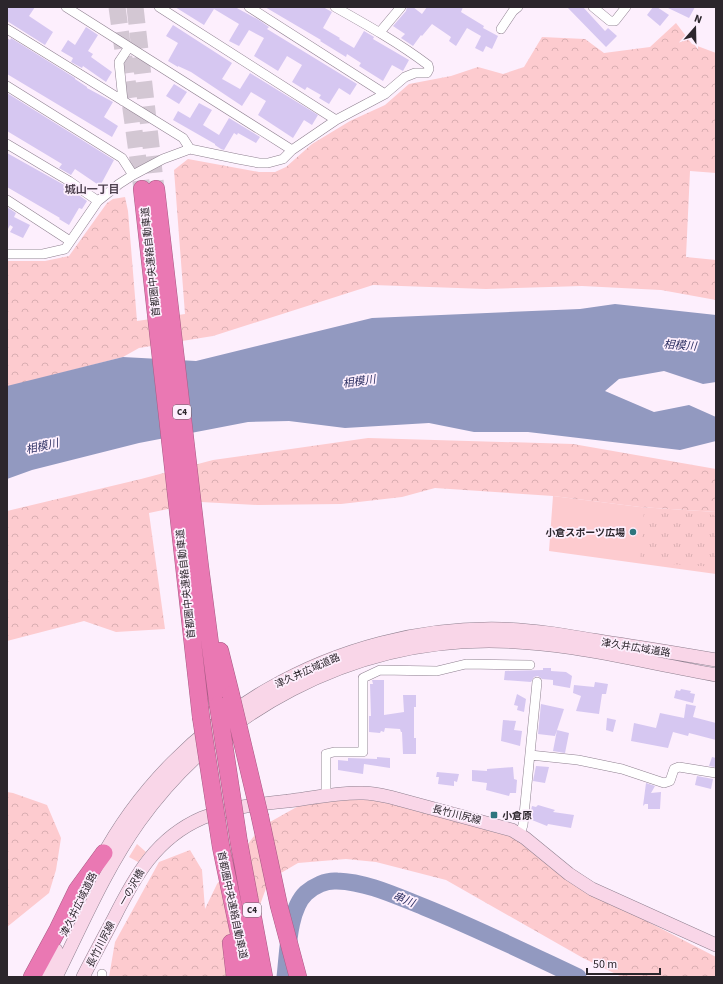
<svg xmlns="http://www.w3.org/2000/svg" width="723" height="984" font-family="'Source Sans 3','Noto Sans JP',sans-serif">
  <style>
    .grass { fill: #fdcbcf }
    .forest { fill: url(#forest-crowns) }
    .park { fill: url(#park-tufts) }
    .water { fill: #9299c0 }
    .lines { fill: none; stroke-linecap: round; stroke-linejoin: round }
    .river { stroke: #9299c0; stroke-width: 17 }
    .building { fill: #d6c7f1 }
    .highway-tunnel { stroke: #d3c7d3; stroke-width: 17; stroke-dasharray: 17 8; stroke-linecap: butt }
    .street-casing { stroke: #8f8090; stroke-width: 10 }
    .secondary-casing { stroke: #8f8090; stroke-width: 14 }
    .highway-casing { stroke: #a85b84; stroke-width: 18 }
    .street { stroke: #fff; stroke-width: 9 }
    .secondary { stroke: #f9d6e8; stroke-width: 13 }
    .highway { stroke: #ea78b3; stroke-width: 17 }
    .highway-bridge-casing { stroke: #a85b84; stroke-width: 18; stroke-linecap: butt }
    .highway-bridge { stroke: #ea78b3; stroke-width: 17 }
    .poi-dot { fill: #2d767e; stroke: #fdeffd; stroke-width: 1.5 }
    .labels { text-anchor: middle; stroke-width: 3.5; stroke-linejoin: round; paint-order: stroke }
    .shield { fill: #fdeffd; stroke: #6b626b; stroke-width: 1 }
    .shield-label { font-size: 9px; font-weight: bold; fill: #2c262c }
    .street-label { font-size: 10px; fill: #2c262c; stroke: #fdeffd }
    .poi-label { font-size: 10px; font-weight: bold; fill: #2c262c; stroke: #fdeffd; text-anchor: end }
    .neighbourhood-label { font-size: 11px; font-weight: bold; fill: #4f4250; stroke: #fdeffd }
    .water-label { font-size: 11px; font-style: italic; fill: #2c2f62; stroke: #fdeffd }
  </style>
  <defs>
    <pattern id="forest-crowns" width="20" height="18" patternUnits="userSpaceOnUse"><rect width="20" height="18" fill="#fdcbcf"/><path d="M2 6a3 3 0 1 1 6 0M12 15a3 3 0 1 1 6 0" fill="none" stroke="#d9aeb2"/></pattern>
    <pattern id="park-tufts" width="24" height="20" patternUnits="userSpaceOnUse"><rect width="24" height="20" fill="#fdcbcf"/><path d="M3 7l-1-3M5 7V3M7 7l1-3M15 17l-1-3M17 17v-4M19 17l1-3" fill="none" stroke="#d9aeb2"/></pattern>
  </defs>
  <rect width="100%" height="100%" fill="#fdeffd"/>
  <path class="grass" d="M553 496 640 507 716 512V574L549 551Z
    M137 844 146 852 138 862 129 857Z"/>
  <path class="forest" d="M676 23 692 44 716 53V173L690 171 686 257 716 260V300L661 290 582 286 486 289 373 285 213 336 139 348 123 357 7 387V261H45L69 256 107 203 113 199 125 197 128 211 137 321 185 314 174 170 188 159 259 172H275L286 167 312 144 350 121 385 105 409 84 451 76 478 67 503 74 524 67 542 37 585 39 604 53 650 47Z
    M368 438 573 444 716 469V512L640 507 553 496 435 488 402 497 341 504 257 505 201 502 149 513 165 629 116 632 84 621 7 641V511L141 479 213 460Z
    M7 792 13 793 47 805 61 838 56 870 49 893 7 927Z
    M311 799H375L515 836 575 884 716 957V977H622L583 958 446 880 376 862 346 859 298 863 269 880 239 963 243 977H109L115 942 159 862 190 850 202 870 205 909 217 884 261 827Z"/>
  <path class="park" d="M644 510 716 515V567L640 562Z"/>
  <path class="water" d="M615 304 716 315V382L703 384 664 371 619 379 605 391 654 412 689 405 716 417V441L680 450 528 432H474L429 423 345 428 289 421 248 422 139 443 32 470 7 479V386L123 357 196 361 372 318 580 309Z"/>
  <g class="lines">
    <path class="river" d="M285 977C288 953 288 910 306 893 314 886 326 880 337 881 367 882 396 896 424 907 476 928 527 953 578 977"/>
  </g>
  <path class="building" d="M9 7H35L29 16 53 32 45 45 7 21V10Z
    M175 7H235L259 20 269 27 267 29 357 84 350 95 339 88 329 104 319 98 321 95 307 87 305 90 292 82 302 65 287 56 278 71 254 56 264 38 249 30 239 46 229 41 239 24 214 9 204 25Z
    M265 7H323L332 12 323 28 340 38 339 39 354 48 364 31 374 37 373 39 409 60 403 71 392 65 383 81 359 66 361 63 347 54 346 57 320 41 321 40Z
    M407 7H413L422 14 427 7H463L461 12 484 26 483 28 498 36 492 49 486 46 483 52 475 48 481 36 467 28 456 46 449 41 451 37 432 24 422 36 421 35 413 46 401 38 405 34 393 26 406 11Z
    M567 7H583L605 31 608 28 617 36 606 47Z
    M653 7H657L669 15 660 26 647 15Z
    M666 7H695L689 18Z
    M173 25 232 63 222 79 224 80 240 89 250 73 318 115 312 125 304 120 293 138 258 115 266 101 251 92 242 106 191 72 178 66V67L168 61 178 43 166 36Z
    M86 27 98 35 88 51 93 54 91 57 112 72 106 82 83 66 82 68 71 62 73 58 61 51 68 40 75 45Z
    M7 38 10 40 11 38 75 78V79L87 87V88L113 102 104 117 118 126 112 137 7 74Z
    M174 84 187 92 179 104 166 96Z
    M7 93 114 160 100 186 75 169 71 175 59 168 62 164 7 131Z
    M199 103 212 110 203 125 219 135 229 118 260 137 256 143 238 133 237 135 234 133 224 150 221 149 215 145V144L173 120 178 111 190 118Z
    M7 153 66 186 87 201 82 209 79 208 69 225 59 219 60 218 7 187Z
    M7 207 16 213 14 217 30 225 23 238 10 232 13 227 10 225 7 231Z
    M543 668H551V671L566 672 572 676 570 688 553 685V680L542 679 538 676 534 677 531 682 504 680 505 671 543 670Z
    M372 680H384V715L404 712 403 695H416V707H414V738H416V754H403L402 732H401L400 729 385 728 384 732 381 731 380 733 369 732V716H371L370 684H373Z
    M595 682 608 684 606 694H602L599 714 576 711 581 696 573 693 574 685 594 687Z
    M681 689 691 691 690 693 695 694 693 703 674 698 676 690 680 691Z
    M517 694 526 699 524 712 517 710 518 706 514 705Z
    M541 704 564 709 555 736 538 734Z
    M686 704 696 706 693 717 716 723V740L689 733 688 736 673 732 668 748 631 741 634 723 656 728 660 713 684 718Z
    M607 718 616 720 613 732 606 730Z
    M503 720 516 721 514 730 522 731 520 746 501 741Z
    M557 730 569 733 565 753 553 751Z
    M377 757 390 758V768L364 764 363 774 338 770V760L348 761V758L377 759Z
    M712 757 716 758 715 767 709 766Z
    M536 766 549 767 545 783 533 781Z
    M513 767 514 779 517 780 516 793H510L509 796 486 790 487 783 472 781V770L487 771V769Z
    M437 772 459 774 457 782 454 781V786L438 784 439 777H436Z
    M697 776 713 779 711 789 695 785Z
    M646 783 655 786 651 793 661 792 660 809H648V804H645L643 806Z
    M538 805 555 810 553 812 574 815 571 828 548 824 547 826 532 820 533 816 530 815 532 806 536 807Z"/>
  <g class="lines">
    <path class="highway-tunnel" d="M117 7 142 189
      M135 7 156 189"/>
    <defs>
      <path id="street" d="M66 7 292 150
        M159 7 336 120
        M249 7 385 94
        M593 7 610 21H615L626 7
        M7 29 183 138 190 149
        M501 29 513 11 518 7
        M380 32 401 7
        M7 86 122 158 133 175
        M123 101 119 62 129 47
        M7 144 69 181 98 201
        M7 200 70 241
        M7 254H43L65 249 98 201 119 184 133 175 163 159 190 149 238 159 259 163H268L283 159 292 150 336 120 385 94 405 77 415 73H427L429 69 428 65C399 43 367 25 335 7
        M530 755 578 760 622 769 664 783 670 781 674 769 679 767 716 773
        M326 796V754L334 752H363V678L380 670 437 671 466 664 530 665
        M520 834 523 825 537 682
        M102 977V974"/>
      <path id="secondary" d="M100 861C177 715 339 625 502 629 539 630 575 637 611 643 646 648 681 654 716 660
        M42 977 56 950
        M56 977C82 925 105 870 139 822 219 710 351 641 489 641 566 641 641 662 716 675
        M83 977C93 957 104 937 114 918 135 876 156 838 202 818 229 807 259 804 288 801 311 798 341 792 363 793 372 793 381 795 390 797L512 830 525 838 569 874 592 889 716 945"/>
      <path id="highway" d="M142 189 201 717
        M156 189 200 567 218 705
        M220 651 231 695
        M260 817 279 906 298 977
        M239 843 264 977
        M221 847 248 977
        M231 943 235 977
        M32 977 58 929 77 890 104 853"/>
    </defs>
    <use href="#street" class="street-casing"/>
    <use href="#secondary" class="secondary-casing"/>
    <use href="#highway" class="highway-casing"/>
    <use href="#street" class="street"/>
    <use href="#secondary" class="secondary"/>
    <use href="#highway" class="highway"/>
    <defs>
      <path id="highway-bridge" d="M231 695 260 817
        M218 705 239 843
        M201 717 221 847"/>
    </defs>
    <use href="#highway-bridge" class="highway-bridge-casing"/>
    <use href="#highway-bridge" class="highway-bridge"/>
  </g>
  <g class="poi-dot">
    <circle cx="633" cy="532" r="4"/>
    <rect x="490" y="811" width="8" height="8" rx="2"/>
  </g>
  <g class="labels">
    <g class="shield">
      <rect x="173" y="405" width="18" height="14" rx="3"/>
      <rect x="243" y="903" width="18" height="14" rx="3"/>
    </g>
    <g class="shield-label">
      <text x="182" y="415">C4</text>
      <text x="252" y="913">C4</text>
    </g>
    <g class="street-label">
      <text transform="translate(150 262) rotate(-96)" y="4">首都圏中央連絡自動車道</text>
      <text transform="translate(185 584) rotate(-96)" y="4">首都圏中央連絡自動車道</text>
      <text transform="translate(636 647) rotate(9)" y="4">津久井広域道路</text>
      <text transform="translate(307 670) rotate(-24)" y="4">津久井広域道路</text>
      <text transform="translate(457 814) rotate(14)" y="4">長竹川尻線</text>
      <text transform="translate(131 887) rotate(-60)" y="4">一の沢橋</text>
      <text transform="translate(78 904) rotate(-64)" y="4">津久井広域道路</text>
      <text transform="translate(233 905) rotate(78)" y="4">首都圏中央連絡自動車道</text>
      <text transform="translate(100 944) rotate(-63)" y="4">長竹川尻線</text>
    </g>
    <g class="poi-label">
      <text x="625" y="536">小倉スポーツ広場</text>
      <text x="502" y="819" text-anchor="start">小倉原</text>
    </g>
    <g class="neighbourhood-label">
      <text x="92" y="193">城山一丁目</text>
    </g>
    <g class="water-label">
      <text transform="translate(680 345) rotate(4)" y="4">相模川</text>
      <text transform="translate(359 381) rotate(-8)" y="4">相模川</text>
      <text transform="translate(42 446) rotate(-13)" y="4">相模川</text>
      <text transform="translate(404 899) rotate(22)" y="4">串川</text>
    </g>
  </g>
  <rect width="723" height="984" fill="none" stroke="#2c262c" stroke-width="16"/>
  <g transform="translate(695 28) rotate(20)" stroke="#fdeffd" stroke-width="3" paint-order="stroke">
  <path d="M0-3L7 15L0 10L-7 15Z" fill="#2c262c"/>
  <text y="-6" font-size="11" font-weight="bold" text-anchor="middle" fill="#2c262c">N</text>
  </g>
  <path d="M587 968v6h73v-6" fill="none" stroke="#2c262c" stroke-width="2"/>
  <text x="593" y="968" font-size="12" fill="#2c262c" stroke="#fdeffd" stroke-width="3" paint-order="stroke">50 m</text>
</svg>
